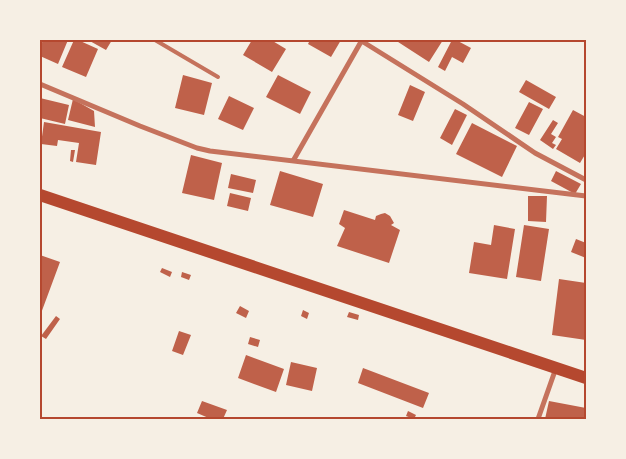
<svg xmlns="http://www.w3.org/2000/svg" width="626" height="459" font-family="Inter,sans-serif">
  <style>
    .building { fill: #bf614a }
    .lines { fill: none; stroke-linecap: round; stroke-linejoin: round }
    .service { stroke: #c5725c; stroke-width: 4 }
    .minor { stroke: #c5725c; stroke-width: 5 }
    .primary { stroke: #b5482f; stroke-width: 12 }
    .neatline { fill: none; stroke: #b5482f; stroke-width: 2 }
  </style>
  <rect width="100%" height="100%" fill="#f6efe4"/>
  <path class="building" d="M43 40H68L58 64 40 56V48Z
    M74 40H78L98 49 86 77 62 67Z
    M88 40H112L106 50Z
    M252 40H271L286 49 272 72 243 55Z
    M310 40H341L331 57 308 44Z
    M395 40H443L429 62Z
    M452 40H456L471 48 463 63 452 57 445 71 438 67Z
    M183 75 212 83 204 115 175 108Z
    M278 75 311 92 300 114 266 97Z
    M526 80 556 97 549 109 519 92Z
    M410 85 425 92 413 121 398 115Z
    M229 96 254 108 243 130 218 119Z
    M40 98 69 105 65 124 40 118Z
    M73 99 94 111 95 127 68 120Z
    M529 102 543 109 529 135 515 128Z
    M455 109 467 115 452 145 440 138Z
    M573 110 586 117V153L580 163 556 149 562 139 558 137Z
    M553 120 558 123 551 134 556 137 552 143 556 145 553 149 540 140Z
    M44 122 101 132 96 165 76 162 79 143 58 140 57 146 41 144Z
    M472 123 517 146 502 177 456 154Z
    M71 150H75L73 162 70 161Z
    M191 155 222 163 214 200 182 193Z
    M280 171 323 184 313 217 270 205Z
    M556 171 581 184 575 194 551 181Z
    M231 174 256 180 253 193 228 188Z
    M230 193 251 198 248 211 227 206Z
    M528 196H547L546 222 528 221Z
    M344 210 375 220 376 216 381 214 385 213 390 216 394 223 391 225 400 230 389 263 337 246 345 228 339 224Z
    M494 225 515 229 507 279 469 273 474 242 491 245Z
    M524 225 549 229 541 281 516 277Z
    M576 239 586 243V258L571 252Z
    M40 255 60 262 40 316Z
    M162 268 172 272 170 277 160 272Z
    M182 272 191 275 189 280 181 277Z
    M559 279 586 283V340L552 335Z
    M240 306 249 311 246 318 236 313Z
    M303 310 309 313 307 319 301 316Z
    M349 312 359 315 358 320 347 317Z
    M56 316 60 319 46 339 41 336Z
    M179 331 191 335 183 355 172 351Z
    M250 337 260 340 258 347 248 344Z
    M246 355 284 369 276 392 238 378Z
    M291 362 317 368 312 391 286 385Z
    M363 368 429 393 423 408 358 383Z
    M202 401 227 410 223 419H211L197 413Z
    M549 401 586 408V419H545Z
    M408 411 416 415 414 419 406 416Z"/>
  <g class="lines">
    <path class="service" d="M155 40 218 77"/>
    <path class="minor" d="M360 40 463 104 535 153 586 180
      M40 84 140 126 197 148 210 151 586 196
      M293 161 362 40
      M538 419 556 368"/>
    <path class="primary" d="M40 195 586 378"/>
  </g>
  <rect width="626" height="459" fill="none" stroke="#f6efe4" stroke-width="82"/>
  <rect x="41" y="41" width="544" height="377" class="neatline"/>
</svg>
